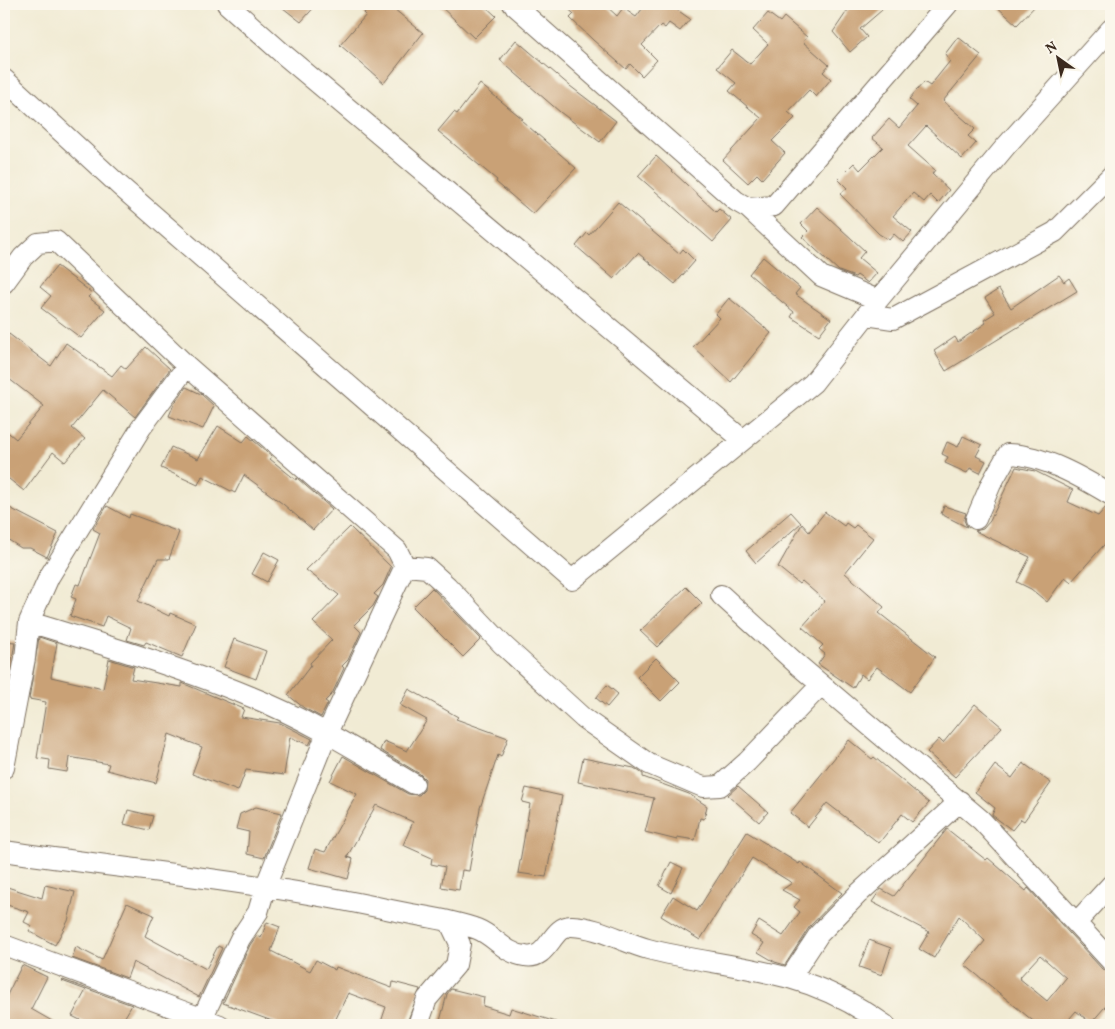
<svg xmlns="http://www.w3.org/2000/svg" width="1115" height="1029" font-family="Vollkorn,serif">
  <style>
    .building { fill: #c9a176; fill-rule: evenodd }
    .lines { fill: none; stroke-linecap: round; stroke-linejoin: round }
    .minor-casing { stroke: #7b6e5e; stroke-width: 22 }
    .minor { stroke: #fff; stroke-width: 20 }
  </style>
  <rect width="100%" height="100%" fill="#fbf7ec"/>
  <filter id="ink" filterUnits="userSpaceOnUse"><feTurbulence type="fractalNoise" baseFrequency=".02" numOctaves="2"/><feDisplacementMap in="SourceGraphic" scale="10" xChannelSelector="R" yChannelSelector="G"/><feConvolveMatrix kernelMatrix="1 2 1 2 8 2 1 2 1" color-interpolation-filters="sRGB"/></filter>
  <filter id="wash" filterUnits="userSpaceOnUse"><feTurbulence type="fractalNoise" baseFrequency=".0096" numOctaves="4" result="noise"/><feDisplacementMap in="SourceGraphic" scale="20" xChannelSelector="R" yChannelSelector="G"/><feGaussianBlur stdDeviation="1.12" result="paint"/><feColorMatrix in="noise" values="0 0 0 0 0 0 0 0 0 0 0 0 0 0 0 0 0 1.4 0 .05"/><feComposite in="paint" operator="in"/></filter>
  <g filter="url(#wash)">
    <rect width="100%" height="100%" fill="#f1ebd4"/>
    <g id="blocks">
      <path class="building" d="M278 4H317L301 22Z
        M371 4H388L423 33 384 83 340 45 366 15 364 13Z
        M438 4H483L496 16 474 38Z
        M563 4H604L617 16 623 8 636 17 646 4H669L690 19 680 31 669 23 665 28 661 25 642 45 657 60 642 76 630 64 626 69 593 40 570 18 574 14Z
        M852 4H889L860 29 867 37 850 52 833 32Z
        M994 4H1037L1017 25Z
        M768 13 780 22 784 17 807 37 803 42 829 65 823 72 831 79 816 97 809 90 788 112 795 118 772 141 785 153 762 179 757 174 748 183 723 160 761 118 729 91 736 83 717 68 732 50 750 64 768 44 753 30Z
        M958 37 981 55 943 101 975 129 968 136 976 143 962 159 926 126 908 146 935 170 932 174 949 190 938 203 930 195 924 202 913 193 893 216 912 232 903 242 894 234 889 240 879 234 840 194 847 188 838 179 854 163 860 170 883 147 872 138 889 119 899 128 917 106 909 99 924 82 930 86 950 61 945 54Z
        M516 40 570 86 616 121 600 142 560 112 500 60Z
        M480 84 523 119 521 120 576 168 533 214 496 182 497 180 438 131 454 112 457 114Z
        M656 156 716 212 719 209 732 220 713 242 638 176Z
        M618 202 679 254 683 249 695 261 675 284 638 253 614 279 576 246 587 233 589 235Z
        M817 207 865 251 859 258 877 273 868 283 857 275 855 277 839 271 802 237 808 231 801 224Z
        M763 257 800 288 795 294 831 319 819 335 791 317 794 312 749 274Z
        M57 266 92 293 88 297 105 310 81 338 41 308 51 296 40 287Z
        M1059 275 1064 282 1069 278 1077 291 946 371 934 351 955 337 958 342 986 323 984 320 995 313 985 298 999 289 1011 308Z
        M729 298 771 333 731 382 693 347 720 318 716 314Z
        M9 334 51 366 66 343 112 376 121 365 126 369 146 347 170 369 135 417 103 390 72 428 85 439 65 462 53 452 24 491 4 475V429L16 439 44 406 4 375V341Z
        M186 387 201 394 214 406 203 429 169 416 174 404Z
        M218 426 243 442 248 436 272 456 270 459 296 480 297 478 332 509 313 530 283 504 244 475 235 493 202 476 198 485 161 468 171 447 198 459Z
        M963 436 982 445 976 456 986 461 980 473 970 468 967 473 945 463 948 457 942 454 947 442 958 447Z
        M1016 467 1035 471 1073 490 1068 502 1098 516 1107 506 1111 507V537L1071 582 1065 577 1047 602 1031 589 1017 582 1030 557 975 531 983 529 990 521Z
        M4 505 58 533 47 557 30 548H21L4 537Z
        M107 506 129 518 130 514 179 532 169 559H158L138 601 169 616 170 613 196 624 182 657 146 642 144 645 127 640 131 628 106 616 102 627 70 616 76 599 71 597 76 584 80 585 100 533 93 529Z
        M944 506 966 513 964 520 967 527 941 514Z
        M791 512 801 523 756 563 746 551Z
        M825 512 844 526 846 523 853 528 856 525 873 538 845 573 884 607 879 613 935 657 910 692 877 667 867 679 861 674 853 688 818 664 825 654 819 649 823 645 802 627 825 601 802 581 799 584 778 567 802 524 809 532Z
        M350 527 391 567 383 585 374 594 378 597 373 606 354 625 361 632 348 660 342 666 344 668 332 694 325 701 328 703 321 717 304 708 288 695 311 665 310 663 332 640 313 622 339 595 306 570Z
        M264 552 279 560 267 582 252 574Z
        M686 587 702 603 657 647 640 631Z
        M432 588 481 639 463 657 413 607Z
        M39 637 57 643 51 677 103 689 109 659 134 667 131 679 182 687V683L244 709 241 717 280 723 312 739 309 745 290 737 284 775 246 770 238 791 192 774 202 747 169 734 156 783 107 770 109 764 69 757 67 772 49 769 50 760 37 758 46 702 29 699Z
        M234 639 266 651 256 679 224 667Z
        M4 641 15 642 6 695H4Z
        M656 658 680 682 661 701 637 677Z
        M607 685 618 694 607 707 596 698Z
        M409 689 458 717 456 719 508 738 501 757 498 755 480 808 469 871 462 870 459 890 441 887 445 867 431 864 432 858 403 845 413 822 376 805 347 857 353 859 348 879 309 868 315 849 325 852 357 794 330 781 343 756 408 794 419 795 424 790 425 779 420 774 380 750 384 741 407 751 427 720 400 705Z
        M975 704 1002 727 955 777 927 752 939 739 943 743Z
        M849 740 872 759 874 757 929 803 912 822 902 814 879 843 827 803 808 827 790 813Z
        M583 758 634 768 643 774V777L689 794 707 806 704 819 700 818 695 840 677 837V840L645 832 654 798 578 782Z
        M1023 763 1051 783 1024 821 1021 819 1012 830 992 815 995 808 975 792 995 765 1012 778Z
        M738 786 768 812 759 822 728 795Z
        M526 788 562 796 546 877 518 873 530 804 522 802Z
        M256 807 282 813 264 858 247 854 249 832 236 829 240 814Z
        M128 810 153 816 149 830 124 824Z
        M947 829 986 860 988 858 1026 891 1028 888 1102 969 1111 973V1000L1091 1023 1076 1011 1064 1025H1038L965 965 985 941 959 916 934 958 919 949 929 932 872 902 881 889 894 896ZM1040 955 1066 978 1047 1001 1019 978Z
        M747 832 799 864 800 862 842 893 810 926 785 965 775 962 758 952 764 943 751 935 759 921 783 936 800 912 794 907 800 900 782 890 792 883 752 858 700 940 661 916 673 896 697 911Z
        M671 862 683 868 671 893 659 886Z
        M45 885 75 892 68 921 55 945 29 931 32 926 24 922 29 912 4 904V886L42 898Z
        M127 903 154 915 145 936 206 969 218 946 222 948 199 997 133 962 127 978 72 958 76 947 102 960Z
        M267 922 280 927 271 951 310 971 316 960 335 970 336 967 392 988 393 982 420 989 406 1025H380L386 1007 348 993 333 1025H283L223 1003 250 945 257 935 261 938Z
        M869 940 891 948 882 975 859 967Z
        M22 965 47 977 31 1009 59 1025H4V1001Z
        M63 980 132 1005 120 1025H90L72 1016 86 990 62 981Z
        M451 989 484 997 483 1006 509 1014 511 1008 556 1022 555 1025H439L447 994Z"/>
    </g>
  </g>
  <g filter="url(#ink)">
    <use href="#blocks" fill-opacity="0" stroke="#7b6e5e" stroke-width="1"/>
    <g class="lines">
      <defs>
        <path id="minor" d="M227 4 282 53 743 440
          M513 4 736 201 748 208 774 206 948 4
          M4 79 120 186 572 580 813 383 878 300 821 276 748 208
          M4 283 23 257 38 243 56 241 187 366 397 550 405 566 327 733 266 885 258 912 240 939 199 1025
          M878 300 1006 146 1111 29
          M866 315 893 319 1055 232 1111 176
          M976 519 991 484 1008 454C1043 455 1081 477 1111 495
          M405 566 427 568 447 586 502 644 583 718 649 764 703 787 720 786 747 762 821 685
          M721 595 798 665 981 820 1111 961
          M29 622C102 644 179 667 249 696 307 719 360 752 414 784
          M4 768 25 658 29 622 49 577 141 428 187 366
          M4 851C133 870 263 882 391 910 418 916 451 919 477 929 495 936 504 953 525 956 549 961 551 925 572 926 599 927 622 942 648 949 694 961 743 965 789 978 822 987 857 1005 885 1025
          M1076 923 1111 885
          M4 945 220 1025
          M790 978 819 934 858 894 960 801
          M418 1025 427 999 456 965 460 944 450 923"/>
      </defs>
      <use href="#minor" class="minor-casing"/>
      <use href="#minor" class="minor"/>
    </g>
  </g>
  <rect width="1115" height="1029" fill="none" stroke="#fbf7ec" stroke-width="20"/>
  <g transform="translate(1058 58) rotate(327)" stroke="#fbf7ec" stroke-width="4" paint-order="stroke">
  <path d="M0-4L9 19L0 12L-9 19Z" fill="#3b2a1e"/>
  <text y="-8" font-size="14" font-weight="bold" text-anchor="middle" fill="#3b2a1e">N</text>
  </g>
</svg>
